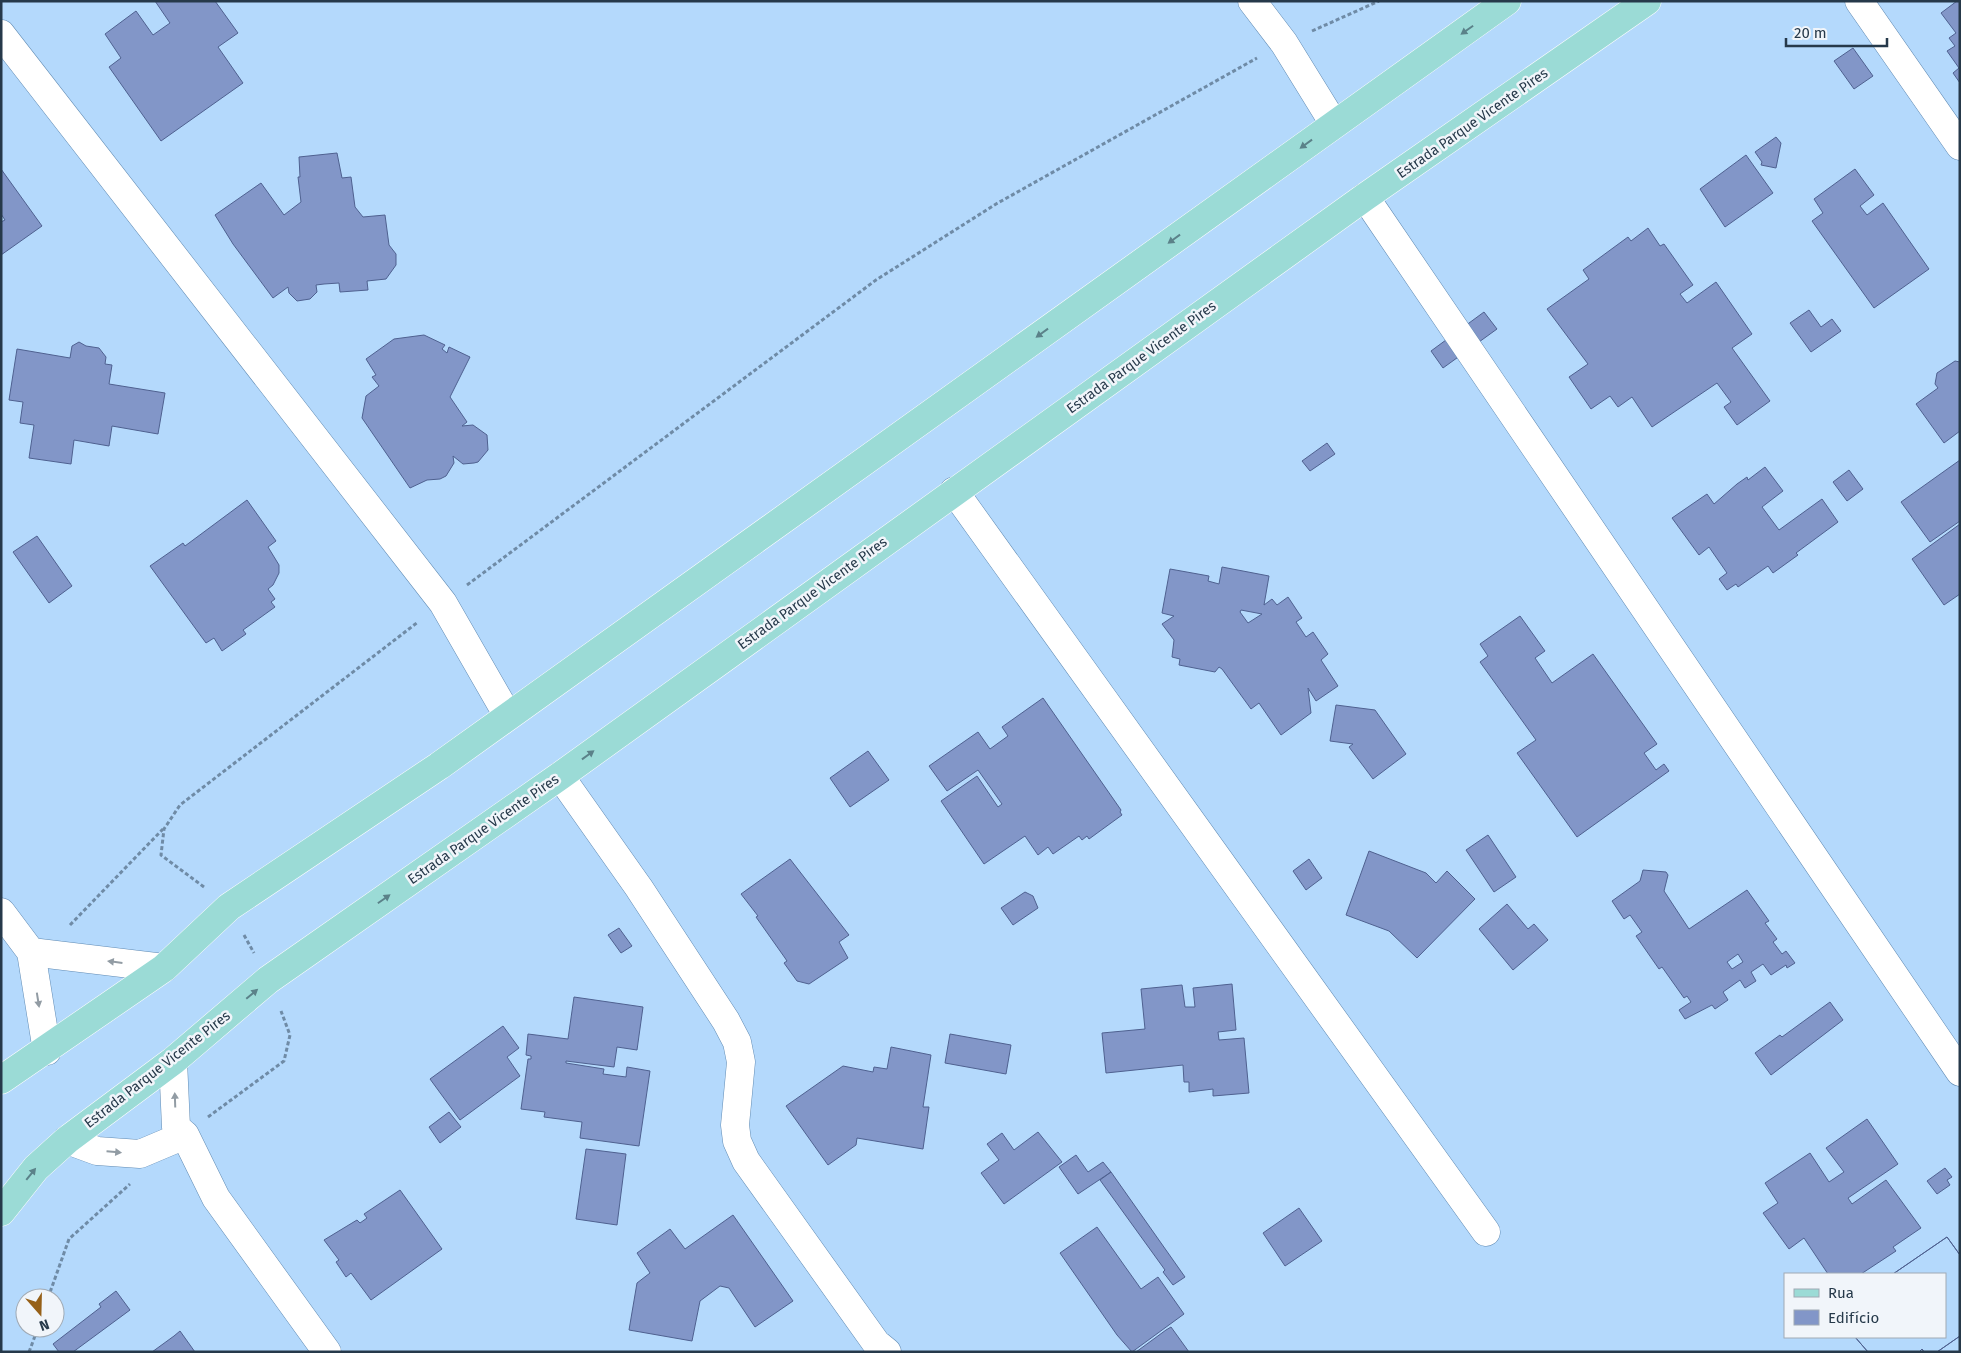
<svg xmlns="http://www.w3.org/2000/svg" width="1961" height="1353" font-family="'Fira Sans',sans-serif">
  <style>
    .building { fill: #8296c8; stroke: #4f6190; fill-rule: evenodd }
    .lines { fill: none; stroke-linecap: round; stroke-linejoin: round }
    .minor-casing { stroke: #608bb4; stroke-width: 29 }
    .primary-casing { stroke: #fff; stroke-width: 29 }
    .path { stroke: #6f8ba6; stroke-width: 3; stroke-dasharray: 4 2.5; stroke-linecap: butt }
    .minor { stroke: #fff; stroke-width: 28 }
    .primary { stroke: #9bdbd6; stroke-width: 28 }
    .oneway { fill: #5b8289 }
    .oneway2 { fill: #929ca4 }
    .labels { text-anchor: middle; stroke-width: 5; stroke-linejoin: round; paint-order: stroke }
    .street-label { font-size: 14px; fill: #26394a; stroke: #f1f5fa }
  </style>
  <rect width="100%" height="100%" fill="#b4d9fc"/>
  <path class="building" d="M155 1H215L238 33 218 47 243 83 161 141 109 67 121 58 105 34 136 11 153 35 170 23Z
    M1957 1H1960V83L1953 73 1959 68 1947 51 1955 46 1949 38 1956 33 1941 13Z
    M1853 48 1873 76 1854 89 1834 61Z
    M1776 137 1781 143 1776 168 1761 165 1762 162 1755 152Z
    M337 153 342 178 351 177 355 207 363 217 385 215 389 245 396 254V265L386 279 367 281 368 290 340 292 339 283 324 284 316 285 317 292 310 299 297 301 289 293 288 287 273 298 233 244 215 215 261 183 284 215 301 202 298 177H300L299 157Z
    M1746 155 1773 193 1725 227 1700 189Z
    M1 169 42 226 1 255V222L5 220 1 214Z
    M1855 169 1874 195 1860 206 1867 215 1883 203 1929 269 1874 308 1812 221 1823 213 1814 199Z
    M1648 228 1660 246 1664 244 1693 285 1680 294 1687 303 1716 282 1752 334 1732 348 1770 401 1737 425 1724 407 1731 402 1717 383 1652 427 1632 397 1618 407 1610 396 1591 409 1569 377 1588 364 1547 309 1589 279 1583 270 1628 237 1631 241Z
    M1809 310 1821 327 1832 319 1841 331 1811 352 1790 323Z
    M1484 312 1497 329 1443 368 1431 351Z
    M424 335 445 345 442 349 447 353 449 347 470 357 450 397 467 422 462 426 473 425 487 435 488 450 478 462 474 463 463 464 453 456 454 463 446 476 440 479 427 480 410 488 362 418 366 396 379 386 372 377 376 375 366 359 394 339Z
    M79 342 86 346 99 348 106 357 105 364 112 365 109 384 165 393 158 434 112 426 109 446 74 440 71 464 29 458 34 425 20 423 23 402 9 400 17 349 70 358 72 346Z
    M1955 361 1960 362V431L1944 443 1916 404 1938 388 1935 384 1937 373Z
    M1327 443 1335 454 1310 471 1302 461Z
    M1960 460V521L1930 542 1901 502Z
    M1765 467 1783 491 1762 507 1779 530 1822 499 1838 522 1796 553 1798 555 1773 573 1768 566 1738 587 1736 584 1727 590 1719 579 1727 573 1709 547 1699 555 1672 518 1707 494 1714 504 1737 484 1747 477 1748 480Z
    M1849 470 1863 489 1847 501 1833 482Z
    M247 500 276 541 268 547 279 565V573L273 585 268 589 275 599 271 602 275 607 243 630 246 634 222 651 214 638 206 643 150 566 183 543 185 546Z
    M1960 524V594L1944 605 1912 559Z
    M37 536 72 586 49 603 13 552Z
    M1222 567 1269 576 1264 605 1272 599 1277 605 1288 597 1302 618 1296 622 1306 637 1313 632 1328 654 1321 660 1338 686 1316 701 1308 688 1311 713 1281 735 1259 703 1251 709 1222 669 1219 667 1215 672 1179 665 1180 659 1172 657 1174 640 1162 624 1174 616 1162 613 1170 569 1209 576 1208 581 1219 584ZM1241 610 1262 614 1248 623 1240 612Z
    M1520 616 1545 651 1535 658 1552 683 1593 654 1657 744 1644 753 1656 770 1664 764 1669 771 1577 837 1517 753 1536 740 1480 662 1488 656 1480 644Z
    M1043 698 1121 810 1120 812 1122 815 1089 839 1087 836 1082 840 1079 836 1053 854 1048 847 1038 855 1025 836 984 864 941 801 977 776 998 807 1002 804 978 770 947 791 929 766 978 732 990 749 1008 736 1002 727Z
    M1336 705 1375 710 1406 754 1373 779 1349 747 1353 744 1330 741Z
    M868 751 889 780 850 807 830 778Z
    M1488 835 1516 877 1494 892 1466 850Z
    M1369 851 1426 873 1436 883 1447 871 1475 899 1417 958 1389 931 1346 915Z
    M790 859 849 935 839 942 848 958 809 984 797 981 784 963 787 961 785 958 756 917 758 916 741 894Z
    M1309 859 1322 878 1306 890 1293 871Z
    M1643 870 1666 872 1668 875 1664 891 1689 929 1747 890 1769 921 1765 923 1777 939 1773 942 1782 954 1786 951 1795 963 1787 968 1786 965 1771 975 1763 964 1751 972 1756 981 1745 988 1740 980 1723 992 1728 1000 1715 1009 1712 1005 1685 1019 1679 1010 1691 1002 1687 996 1684 998 1662 967 1659 969 1636 936 1642 932 1630 915 1624 919 1612 901 1640 881ZM1738 954 1743 962 1732 969 1727 962Z
    M1025 892 1033 896 1038 908 1013 925 1001 908Z
    M1507 904 1528 929 1534 924 1548 940 1513 970 1479 929Z
    M619 928 632 946 621 953 608 935Z
    M1232 984 1236 1030 1218 1032 1219 1040 1244 1038 1249 1093 1213 1096V1089L1189 1092V1082H1184L1183 1065 1106 1073 1102 1033 1145 1029 1141 989 1182 985 1185 1007H1195L1193 988Z
    M574 997 643 1007 637 1050 617 1047 614 1067 566 1061V1063L604 1069 603 1074 626 1077 627 1067 650 1071 639 1146 580 1138 582 1122 544 1117 545 1112 521 1109 528 1059H531V1056L526 1055 528 1034 568 1039Z
    M1830 1002 1843 1020 1771 1075 1755 1053 1780 1035 1782 1037Z
    M503 1026 519 1048 507 1057 520 1076 460 1120 430 1079Z
    M950 1034 1011 1045 1006 1074 945 1063Z
    M891 1047 931 1055 923 1107H929L923 1149 857 1138 856 1145 828 1165 786 1106 843 1066 873 1072 874 1067 887 1069Z
    M449 1112 461 1127 440 1143 429 1127Z
    M1867 1119 1898 1164 1848 1198 1852 1204 1886 1180 1921 1228 1893 1247 1896 1251 1861 1274H1828L1804 1238 1789 1249 1763 1213 1778 1203 1765 1183 1810 1153 1829 1182 1844 1172 1826 1148Z
    M1038 1132 1062 1162 1004 1204 981 1173 999 1160 987 1144 1002 1133 1014 1150Z
    M586 1149 626 1154 617 1225 576 1219Z
    M1076 1155 1088 1172 1103 1162 1111 1172 1078 1194 1059 1167Z
    M1945 1168 1952 1177 1947 1180 1950 1185 1937 1194 1927 1181Z
    M1111 1172 1185 1277 1173 1285 1163 1272 1165 1270 1100 1180Z
    M400 1190 442 1249 371 1300 351 1273 346 1277 336 1262 339 1260 324 1240 357 1220 360 1223 367 1218 364 1214Z
    M1299 1208 1322 1241 1285 1266 1263 1233Z
    M733 1215 793 1301 755 1327 729 1288 720 1286 700 1301 692 1341 629 1330 637 1283 650 1273 637 1253 670 1229 685 1249Z
    M1097 1227 1141 1289 1158 1277 1184 1314 1132 1352 1117 1335 1060 1253Z
    M1947 1237 1960 1255V1336L1937 1352H1924L1922 1349 1919 1352H1868L1855 1337H1945V1274H1893Z
    M1947 1237 1960 1255V1336L1937 1352H1924L1922 1349 1919 1352H1868L1855 1337H1945V1274H1893Z
    M116 1291 130 1310 73 1352H59L53 1344 101 1307 99 1304Z
    M1171 1327 1189 1352H1136L1166 1330Z
    M180 1331 195 1352H152L174 1336Z"/>
  <g class="lines">
    <defs>
      <path id="minor" d="M1252 1 1284 43 1334 124
        M1859 1 1960 146
        M1 34 443 603 508 716
        M1365 197 1960 1072
        M954 491 1486 1232
        M560 776 639 888 726 1021 737 1042 741 1062 735 1125 737 1141 746 1161 876 1343 887 1352
        M1 912 31 952 47 1051
        M31 952 164 968
        M173 1061 176 1127 185 1135 216 1198 327 1352
        M67 1140 97 1151 140 1154 185 1135"/>
      <path id="primary" d="M1 1080 164 968 229 907 439 766 1507 1
        M1 1212 36 1168 67 1140 173 1061 268 980 560 776 1365 197 1647 1"/>
    </defs>
    <use href="#minor" class="minor-casing"/>
    <use href="#primary" class="primary-casing"/>
    <path class="path" d="M1312 31 1379 1
      M467 585 876 280 996 204 1257 58
      M204 887 161 855 164 829 180 805 418 622
      M70 925 163 829
      M244 935 254 953
      M208 1117 284 1061 290 1035 281 1011
      M48 1298 69 1239 130 1184
      M29 1352 38 1328"/>
    <use href="#minor" class="minor"/>
    <use href="#primary" class="primary"/>
  </g>
  <defs><path id="oneway-solid" d="M-6-.8H1V-3.2L6.5 0L1 3.2V.8H-6Z" transform="scale(1.25)"/></defs>
  <g class="oneway">
    <use href="#oneway-solid" transform="translate(1467 30) rotate(145)"/>
    <use href="#oneway-solid" transform="translate(1306 144) rotate(144)"/>
    <use href="#oneway-solid" transform="translate(1174 239) rotate(144)"/>
    <use href="#oneway-solid" transform="translate(1042 333) rotate(144)"/>
    <use href="#oneway-solid" transform="translate(588 755) rotate(-36)"/>
    <use href="#oneway-solid" transform="translate(384 899) rotate(-35)"/>
    <use href="#oneway-solid" transform="translate(252 994) rotate(-40)"/>
    <use href="#oneway-solid" transform="translate(31 1174) rotate(-51)"/>
  </g>
  <g class="oneway2">
    <use href="#oneway-solid" transform="translate(115 962) rotate(-173)"/>
    <use href="#oneway-solid" transform="translate(38 1000) rotate(81)"/>
    <use href="#oneway-solid" transform="translate(175 1100) rotate(-92)"/>
    <use href="#oneway-solid" transform="translate(114 1152) rotate(5)"/>
  </g>
  <g class="labels">
    <g class="street-label">
      <text transform="translate(1472 123) rotate(-35)" y="5">Estrada Parque Vicente Pires</text>
      <text transform="translate(1141 357) rotate(-36)" y="5">Estrada Parque Vicente Pires</text>
      <text transform="translate(812 593) rotate(-36)" y="5">Estrada Parque Vicente Pires</text>
      <text transform="translate(483 829) rotate(-35)" y="5">Estrada Parque Vicente Pires</text>
      <text transform="translate(157 1069) rotate(-38)" y="5">Estrada Parque Vicente Pires</text>
    </g>
  </g>
  <rect width="1961" height="1353" fill="none" stroke="#26394a" stroke-width="5"/>
  <rect x="1784" y="1273" width="162" height="65" fill="#f1f5fa" stroke="#a0aab4"/>
  <rect x="1794" y="1289" width="25" height="8" fill="#9bdbd6" stroke="#a0aab4"/>
  <text x="1828" y="1298" font-size="15" fill="#26394a">Rua</text>
  <rect x="1794" y="1310" width="25" height="15" fill="#8296c8" stroke="#a0aab4"/>
  <text x="1828" y="1323" font-size="15" fill="#26394a">Edifício</text>
  <g transform="translate(40 1313) rotate(160)"><circle r="24" fill="#f1f5fa" stroke="#a0aab4"/>
  <path d="M0-4L9 19L0 12L-9 19Z" fill="#966018"/>
  <text y="-8" font-size="14" font-weight="bold" text-anchor="middle" fill="#26394a">N</text>
  </g>
  <path d="M1786 38v8h101v-8" fill="none" stroke="#26394a" stroke-width="2.5"/>
  <text x="1794" y="38" font-size="15" fill="#26394a" stroke="#f1f5fa" stroke-width="4" paint-order="stroke">20 m</text>
</svg>
